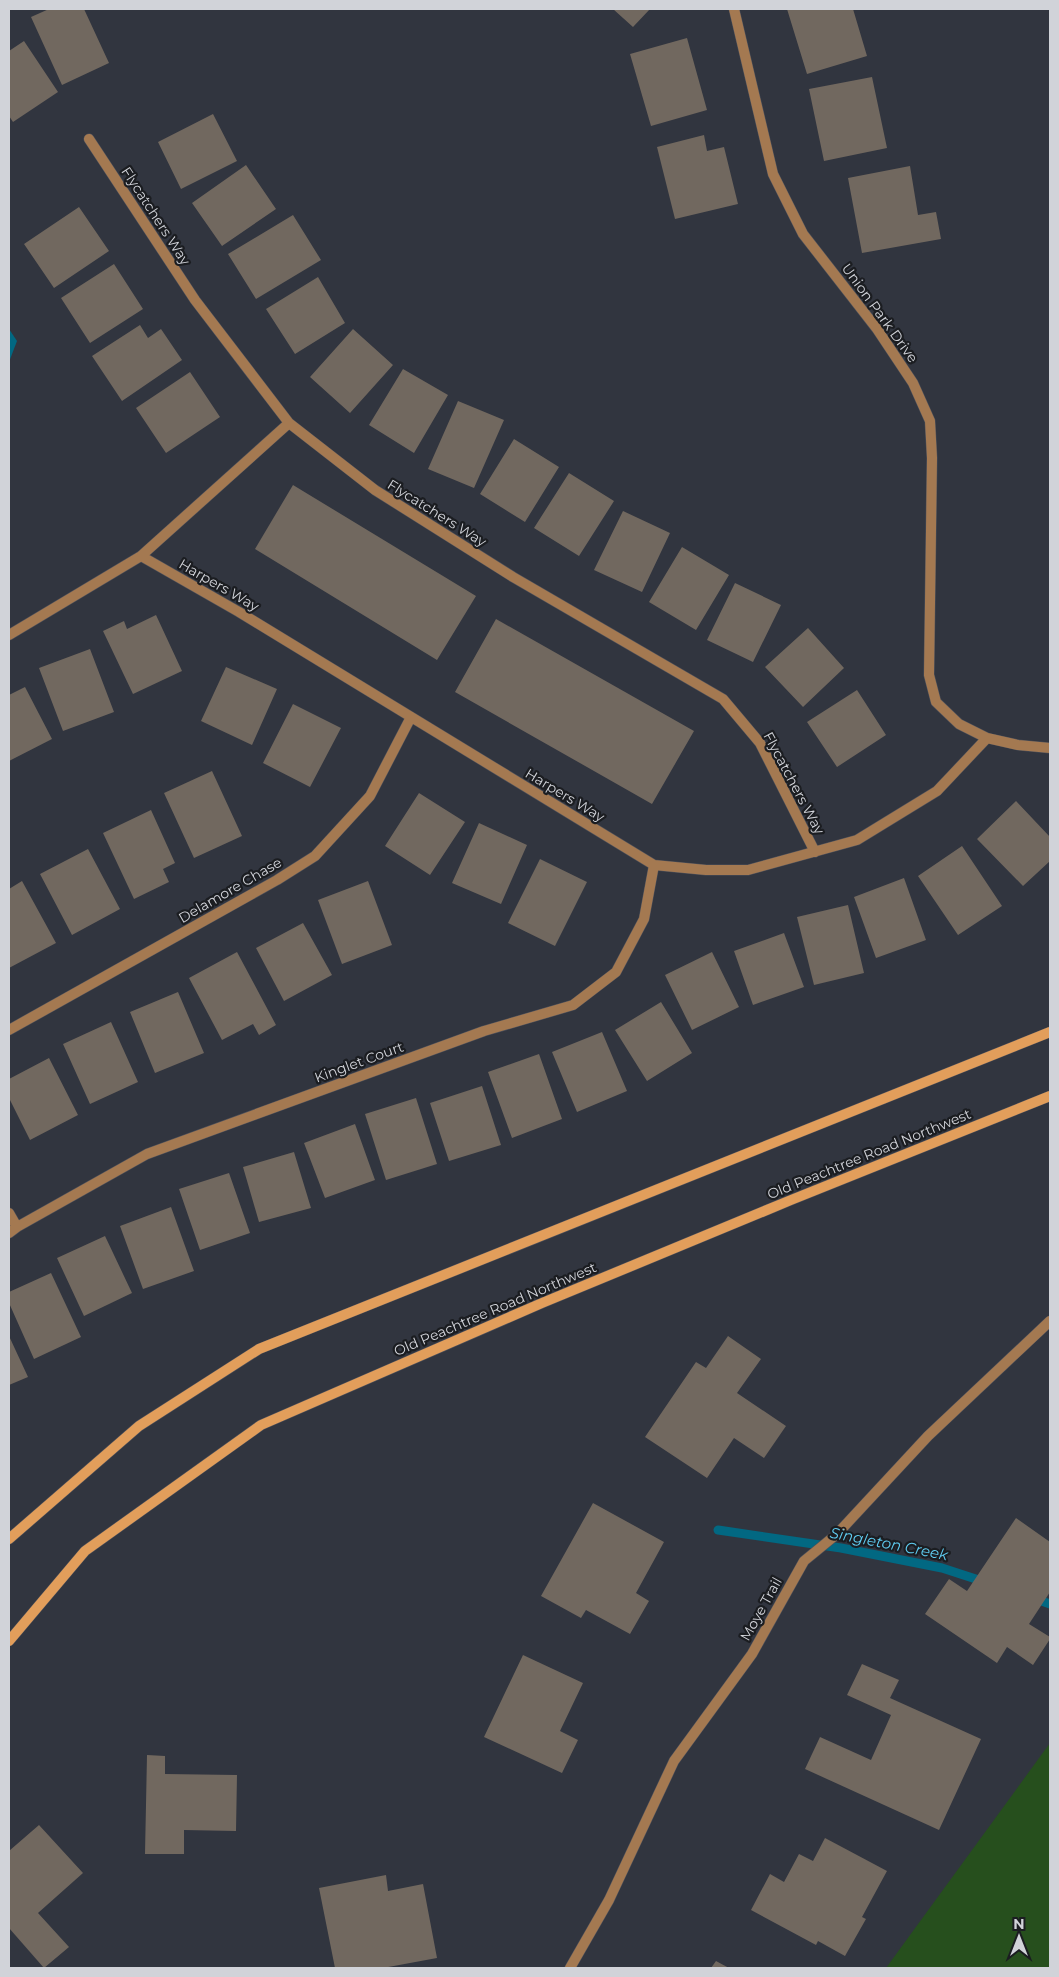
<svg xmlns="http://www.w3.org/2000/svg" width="1059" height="1977" font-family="Montserrat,sans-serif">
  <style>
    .green { fill: #264f1d }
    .water { fill: #026882 }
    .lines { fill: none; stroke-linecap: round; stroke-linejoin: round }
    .stream { stroke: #026882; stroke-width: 9 }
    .building { fill: #71685f }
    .street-casing { stroke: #4e515b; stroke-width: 11 }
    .secondary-casing { stroke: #4e515b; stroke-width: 11 }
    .street { stroke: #a47951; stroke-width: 10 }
    .secondary { stroke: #e29e5b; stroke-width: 10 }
    .labels { text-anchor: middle; stroke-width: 4.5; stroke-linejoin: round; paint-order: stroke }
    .street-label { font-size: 14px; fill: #d1d3d9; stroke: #1b1d21 }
    .water-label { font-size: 15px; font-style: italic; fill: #60cef3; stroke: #1b1d21 }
  </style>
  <rect width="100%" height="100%" fill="#31353f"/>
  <path class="green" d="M1050 1743V1968H886Z"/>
  <path class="water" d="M9 329 17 341 9 362Z"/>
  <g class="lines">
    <path class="stream" d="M718 1530 841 1548 942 1568 985 1582
      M1033 1598 1050 1604"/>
  </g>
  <path class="building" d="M49 9H84L109 63 62 85 31 17Z
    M613 9H650L633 27Z
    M787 9H853L867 56 807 74Z
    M687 38 707 110 651 126 630 54Z
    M24 41 58 92 13 122 9 116V51Z
    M872 77 887 148 824 161 809 89Z
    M213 114 237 161 181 189 158 142Z
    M704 135 707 151 724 147 738 204 675 219 657 147Z
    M246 165 276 209 222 246 192 203Z
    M910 166 918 215 936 212 941 239 862 253 848 178Z
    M79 207 109 251 54 288 24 244Z
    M293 215 321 260 256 299 228 254Z
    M114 264 143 309 90 343 61 298Z
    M318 277 345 323 295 354 266 309Z
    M140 325 148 338 161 329 182 360 122 401 92 356Z
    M353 329 393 365 350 413 310 377Z
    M403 369 448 395 414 453 369 425Z
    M190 372 220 417 166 453 136 408Z
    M458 401 504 420 474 488 428 469Z
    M514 439 559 467 525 522 480 494Z
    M569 473 614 501 579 556 534 528Z
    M293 485 476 596 437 660 255 549Z
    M623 511 670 533 642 592 594 570Z
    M682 547 729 575 696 630 649 602Z
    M735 583 781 605 753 662 707 640Z
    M156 615 182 671 133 694 103 631 124 621 127 629Z
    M496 619 694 731 652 804 455 692Z
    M808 628 844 668 803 707 765 667Z
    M90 649 114 712 63 731 39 668Z
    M226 667 277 689 252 745 201 721Z
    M25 687 52 739 9 761V695Z
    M857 690 886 735 837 767 807 722Z
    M293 704 341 728 310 787 263 763Z
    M212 771 242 836 194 858 164 793Z
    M419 793 465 822 430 875 385 846Z
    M1016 801 1050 837V861L1023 886 977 839Z
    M151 810 175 863 163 869 169 882 134 899 103 833Z
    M479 823 527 845 501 904 452 883Z
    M962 846 1002 906 958 935 918 876Z
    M88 849 120 909 72 935 40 874Z
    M540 859 587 882 555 946 508 923Z
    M904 878 926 940 876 958 854 897Z
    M22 881 56 943 9 968V889Z
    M368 881 392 945 342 964 318 900Z
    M848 905 864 973 814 985 797 917Z
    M303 923 332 975 284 1001 256 948Z
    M784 933 804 987 753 1005 734 951Z
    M237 952 276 1025 259 1035 253 1024 222 1040 189 978Z
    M712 952 739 1007 692 1030 665 975Z
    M178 992 204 1053 155 1073 130 1012Z
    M661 1002 692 1053 647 1081 615 1030Z
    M111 1022 138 1082 90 1104 63 1044Z
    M602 1032 627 1091 577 1112 552 1052Z
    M539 1054 562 1119 512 1138 488 1072Z
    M49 1058 78 1115 30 1140 9 1098V1079Z
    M482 1086 501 1145 449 1161 430 1103Z
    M416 1098 437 1164 386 1180 365 1114Z
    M355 1124 375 1180 325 1198 304 1143Z
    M294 1152 311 1208 259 1222 243 1167Z
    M229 1173 250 1233 200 1250 179 1189Z
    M171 1207 194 1271 143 1289 120 1226Z
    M105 1236 132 1293 84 1316 57 1258Z
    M51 1273 81 1337 34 1359 9 1303V1292Z
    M9 1336 28 1377 9 1385Z
    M728 1336 761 1359 737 1393 786 1426 764 1458 734 1438 707 1478 645 1437 696 1362 706 1368Z
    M593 1503 664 1542 636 1593 649 1601 630 1634 586 1610 581 1618 541 1596Z
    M1016 1518 1050 1542V1592L1029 1624 1050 1637V1639L1033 1665 1007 1647 997 1663 925 1614 949 1579 967 1591Z
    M523 1655 583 1683 560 1731 578 1740 562 1773 484 1737Z
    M862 1664 899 1680 890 1698 981 1739 939 1830 805 1769 820 1737 871 1760 891 1715 847 1695Z
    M147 1755 165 1756V1774L237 1775 236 1831 184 1830V1854H145Z
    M39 1825 83 1873 38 1913 69 1947 44 1968 9 1928V1851Z
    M825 1838 887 1871 862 1917 866 1919 845 1956 818 1941 816 1945 751 1910 770 1874 784 1882 799 1854 813 1861Z
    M386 1875 388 1891 423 1884 437 1958 383 1968H335L319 1888Z
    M716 1961 729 1968H711Z"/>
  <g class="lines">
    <defs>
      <path id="street" d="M734 9 773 174 803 234 877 329 913 383 930 421 932 458 929 675 936 702 959 724 987 738 1018 745 1050 748
        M89 139 195 300 289 423 375 490 513 577 723 699 760 743 815 852
        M141 556 239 612 654 865 706 870H748L857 840 937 791 987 738
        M9 635 141 556 289 423
        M9 1030 277 880 315 856 370 796 411 717
        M9 1213 17 1227
        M9 1233 17 1227 147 1154 484 1031 573 1005 616 972 644 919 654 865
        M570 1968 609 1900 674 1761 752 1654 804 1561 837 1534 928 1436 1050 1321"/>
      <path id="secondary" d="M9 1539 139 1426 259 1349 1050 1032
        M9 1641 85 1551 261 1425 542 1303 791 1200 1050 1096"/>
    </defs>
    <use href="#street" class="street-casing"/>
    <use href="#secondary" class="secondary-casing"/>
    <use href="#street" class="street"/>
    <use href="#secondary" class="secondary"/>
  </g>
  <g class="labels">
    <g class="street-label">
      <text transform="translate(156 216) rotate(57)" y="5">Flycatchers Way</text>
      <text transform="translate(880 313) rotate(54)" y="5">Union Park Drive</text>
      <text transform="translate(437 513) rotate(32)" y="5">Flycatchers Way</text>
      <text transform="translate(219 585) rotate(30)" y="5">Harpers Way</text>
      <text transform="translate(794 783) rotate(62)" y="5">Flycatchers Way</text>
      <text transform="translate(565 795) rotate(31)" y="5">Harpers Way</text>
      <text transform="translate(230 890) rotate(-30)" y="5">Delamore Chase</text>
      <text transform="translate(359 1062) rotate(-20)" y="5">Kinglet Court</text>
      <text transform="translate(869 1154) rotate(-22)" y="5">Old Peachtree Road Northwest</text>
      <text transform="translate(495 1309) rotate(-23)" y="5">Old Peachtree Road Northwest</text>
      <text transform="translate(761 1609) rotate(-61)" y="5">Moye Trail</text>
    </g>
    <g class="water-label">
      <text transform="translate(889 1544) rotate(11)" y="5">Singleton Creek</text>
    </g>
  </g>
  <rect width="1059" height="1977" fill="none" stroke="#d1d3d9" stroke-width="20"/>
  <g transform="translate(1019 1937)" stroke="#1b1d21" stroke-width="4" paint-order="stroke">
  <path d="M0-4L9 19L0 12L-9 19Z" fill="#d1d3d9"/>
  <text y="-8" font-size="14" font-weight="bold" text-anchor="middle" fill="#d1d3d9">N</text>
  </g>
</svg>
